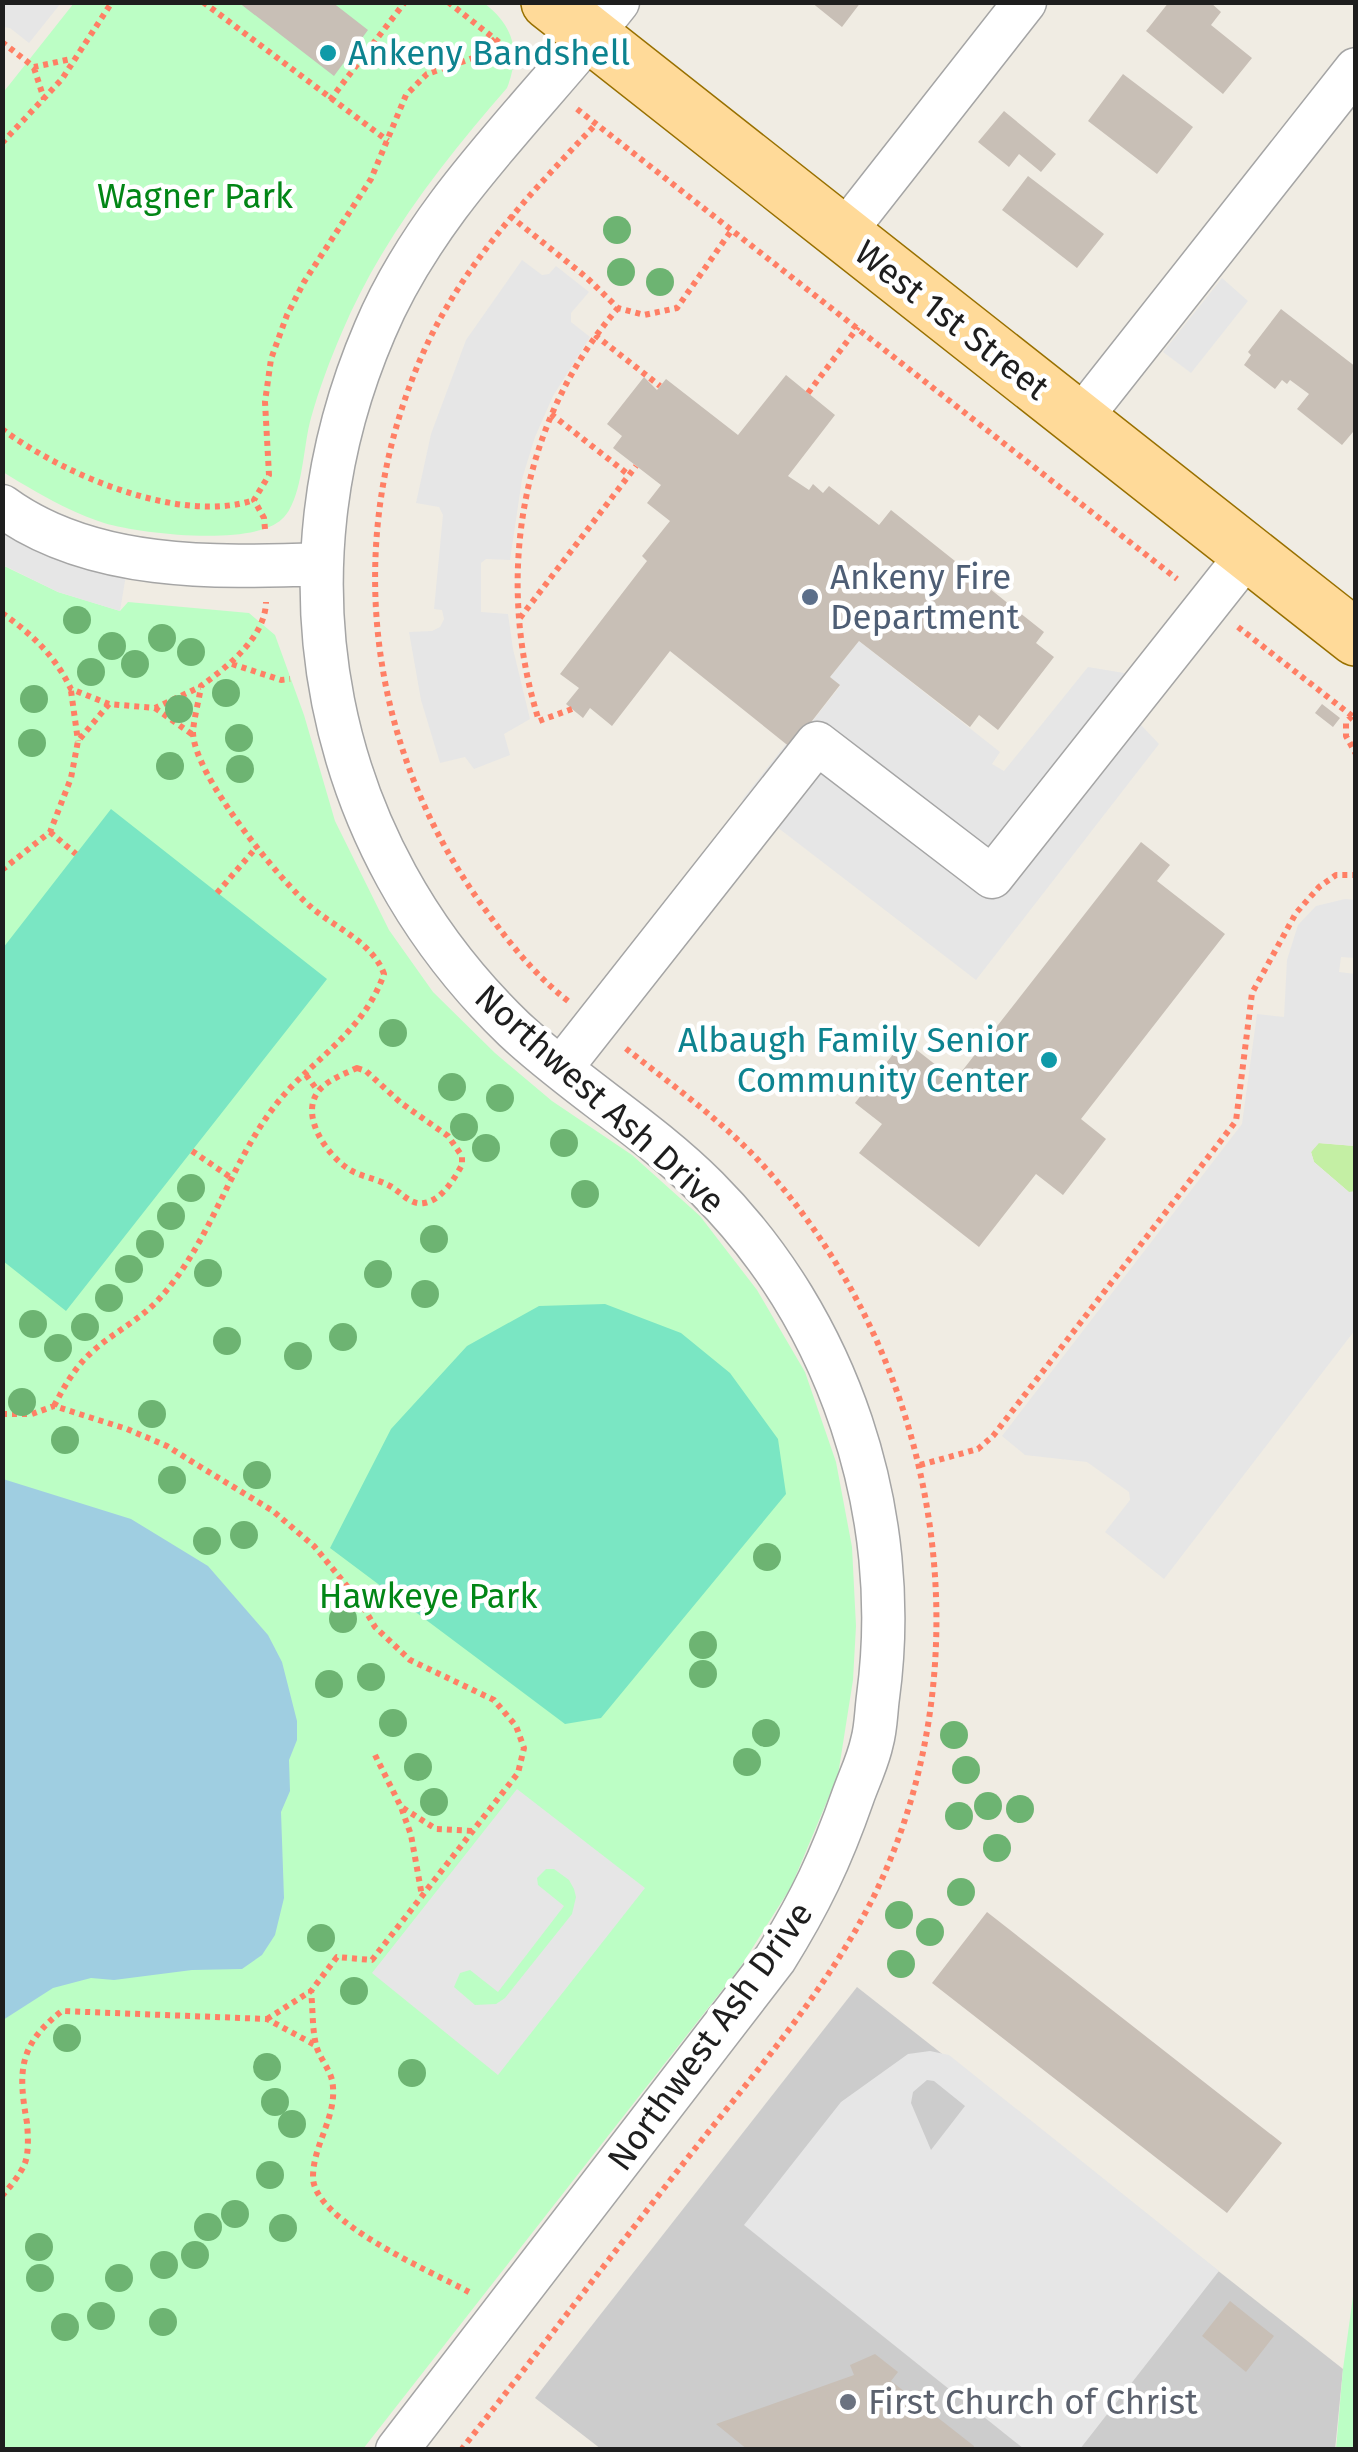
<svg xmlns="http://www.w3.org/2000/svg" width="1358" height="2452" font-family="'Fira Sans',sans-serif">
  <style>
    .religious { fill: #ccc }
    .grass { fill: #c4efa4 }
    .park { fill: #bcfec5 }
    .pitch { fill: #7ae6c3 }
    .parking { fill: #e6e6e6; fill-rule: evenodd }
    .water { fill: #9fcee1 }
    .building { fill: #c8bfb6 }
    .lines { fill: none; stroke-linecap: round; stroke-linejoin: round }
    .minor-casing { stroke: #a5a5a5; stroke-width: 45 }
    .major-casing { stroke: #987000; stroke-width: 58 }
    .path { stroke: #ff7f65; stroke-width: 6; stroke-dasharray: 5 5; stroke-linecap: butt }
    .minor { stroke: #fff; stroke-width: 42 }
    .major { stroke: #ffda99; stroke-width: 55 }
    .tree { fill: #6db472 }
    .culture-dot { fill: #0f9aa8; stroke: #fff; stroke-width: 4 }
    .service-dot { fill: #5c6f8a; stroke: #fff; stroke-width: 4 }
    .worship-dot { fill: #6b7280; stroke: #fff; stroke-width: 4 }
    .labels { text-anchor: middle; stroke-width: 9; stroke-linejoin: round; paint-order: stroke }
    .culture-label { font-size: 35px; fill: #0d838f; stroke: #fff; text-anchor: start }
    .park-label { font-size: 35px; fill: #028616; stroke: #fff }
    .street-label { font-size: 35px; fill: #1e1e1e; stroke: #fff }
    .service-label { font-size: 35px; fill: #4e5e75; stroke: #fff; text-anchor: start }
    .worship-label { font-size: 35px; fill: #5b616d; stroke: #fff; text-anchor: start }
  </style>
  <rect width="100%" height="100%" fill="#f0ece3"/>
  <path class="religious" d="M857 1987 1343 2369 1335 2450 601 2449 535 2398Z"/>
  <path class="grass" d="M1318 1143 1355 1146V1191L1350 1193 1314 1162 1311 1152Z"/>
  <path class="park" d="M74 3H484C514 26 521 52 507 88 442 163 381 240 342 332 330 360 319 389 311 418 303 445 303 500 282 519 253 547 141 534 104 523 69 512 34 491 3 472L2 94Z
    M2 565 58 592 120 611 128 602 249 613 275 635 304 715 335 821 389 930 433 992 495 1053 552 1101 632 1155 700 1216 757 1290 805 1372 836 1462 852 1547 856 1626 853 1680 838 1775 791 1887 741 1966 363 2449H3Z
    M1355 2282V2449H1336L1343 2369Z"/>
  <path class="pitch" d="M111 809 327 979 66 1311 3 1261V948Z
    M605 1304 681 1333 730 1373 778 1439 786 1494 601 1718 565 1724 330 1548 391 1429 467 1346 539 1306Z"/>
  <path class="parking" d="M3 2H61V3L29 43 10 28 3 27Z
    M522 260 542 275 549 274 556 266 589 292 571 313V322L590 337 553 396 535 437 522 479 510 560 486 559 481 563V612L508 614 513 649 530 719 504 734 510 755 474 769 465 757 440 763 421 700 409 632 432 631 440 627 444 619 442 610 434 609 443 515 439 507 416 503 431 434 466 340Z
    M1222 278 1248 301 1191 373 1163 352Z
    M2 506 129 557 120 611 58 592 3 565Z
    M859 641 1000 752 992 764 1004 771 1088 667 1124 673 1141 725 1159 744 976 980 742 800 786 744 792 747 840 686 830 677Z
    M1345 899 1356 900 1355 958 1341 957 1339 972 1355 974V1146L1319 1143 1311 1152 1314 1162 1349 1192 1355 1191V1330L1164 1579 1105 1532 1130 1500 1129 1492 1087 1462 1025 1455 1002 1436 1242 1124 1257 1014 1284 1017 1287 960 1298 925 1316 906Z
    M517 1789 645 1888 498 2075 372 1973ZM546 1869H554L569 1880 574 1889 576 1897 572 1914 505 1998 496 2004 475 2005 454 1987 460 1973 470 1970 498 1992 564 1906 538 1885 537 1878Z
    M930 2051 949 2055 1219 2271 1080 2449H1024L744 2225 841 2102 908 2054ZM927 2080 934 2081 965 2106 931 2150 911 2103 913 2092Z"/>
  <path class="water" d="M3 1479 131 1519 208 1566 268 1635 282 1662 297 1721V1740L289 1760 290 1791 281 1812 284 1898 275 1935 262 1955 242 1969 192 1970 114 1980 91 1978 53 1988 3 2020Z"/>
  <path class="building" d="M238 2H332L368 30 334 76Z
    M811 2H861L842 27Z
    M1169 2H1210L1221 12 1211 25 1252 58 1223 94 1146 31Z
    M1123 74 1193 127 1157 174 1088 121Z
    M1004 111 1056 154 1041 172 1019 154 1009 167 978 142Z
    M1028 176 1104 234 1077 268 1002 210Z
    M1281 309 1356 367V434L1353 432 1342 445 1297 409 1309 394 1290 380 1287 384 1282 380 1275 389 1244 365 1251 355 1248 352Z
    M786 375 835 415 788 476 809 490 813 484 823 493 829 486 879 525 891 510 1044 632 1036 643 1054 657 998 730 979 715 970 727 859 641 830 677 840 685 791 748 670 651 612 726 590 708 583 718 566 704 579 688 560 674 647 561 642 556 670 521 647 503 661 485 613 448 622 436 607 424 644 377 657 390 666 379 738 435Z
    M1322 704 1340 718 1333 727 1315 713Z
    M1141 842 1170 865 1157 881 1225 934 1081 1119 1106 1139 1063 1195 1036 1174 979 1247 859 1153 882 1124 855 1103 904 1040 955 1080Z
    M987 1912 1282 2143 1227 2213 932 1983Z
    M1230 2301 1274 2336 1246 2372 1202 2336Z
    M875 2354 898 2372 891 2381 974 2446 973 2450H748L716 2424 854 2375 850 2365Z"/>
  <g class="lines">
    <defs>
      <path id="minor" d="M843 234 1025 2
        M1079 420 1356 69
        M2 506C91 571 215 568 320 564
        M561 1068 817 743 992 877 1247 555
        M397 2450 775 1959C810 1903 831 1859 853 1796 859 1779 868 1761 872 1742 876 1728 876 1712 878 1697 903 1513 839 1320 707 1188 648 1129 575 1086 514 1029 322 844 270 574 375 330 428 204 535 108 618 2"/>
      <path id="major" d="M549 2 1356 638"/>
    </defs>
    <use href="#minor" class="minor-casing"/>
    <use href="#major" class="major-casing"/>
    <path class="path" d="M203 2 388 141
      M448 2 519 58
      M2 42 34 67 71 59
      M34 68 44 99
      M330 100 405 2
      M577 109 1177 579
      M2 143 62 79 112 2
      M510 216 586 277 618 308 644 315 677 308 731 231
      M595 335 660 386
      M808 393 858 327
      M551 414 629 475
      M2 429C62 474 180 525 254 500
      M265 529 264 518 254 500 269 475 265 402 271 359 287 315 304 282 371 179 406 95 427 74 473 58 495 39
      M2 613C33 635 55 656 71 689L109 704 155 708 200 687
      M520 618 636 466
      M1238 627 1356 719
      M232 664 281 680 290 679
      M71 691 78 741
      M155 708 193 735
      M572 709 539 721C494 578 520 422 618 308
      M1352 716 1346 722V736L1356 754
      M50 832 76 854
      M2 870 50 832 71 778 78 741 109 704
      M217 893 255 849
      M568 1001C535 975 511 945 487 912 368 752 341 545 420 360 459 268 528 196 595 125
      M357 1068 366 1071 401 1103 448 1136 462 1156V1165C454 1179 442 1200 424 1203 411 1206 401 1192 390 1186 376 1178 360 1177 347 1168 327 1154 301 1118 317 1093 325 1081 344 1074 357 1068Z
      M306 1075 318 1091
      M192 1151 230 1177
      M54 1406C65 1385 75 1367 93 1351 114 1332 140 1320 159 1299 217 1236 233 1146 293 1085 329 1049 366 1024 384 974 373 943 336 928 312 908 279 880 193 774 193 732 194 717 199 701 201 686 228 666 265 638 266 602
      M2 1414H32L54 1406 127 1429 167 1446 199 1466 273 1511 314 1546 361 1603 375 1627 410 1660 494 1700 516 1726 524 1748 518 1773 372 1960 337 1957 311 1991C313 2009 312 2028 316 2045 319 2057 329 2068 332 2080 339 2115 313 2143 313 2177 313 2221 432 2272 469 2292
      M920 1465 978 1449 993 1436 1236 1121 1252 993 1296 913 1319 887 1336 875H1356
      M375 1755 401 1807 411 1835 422 1896
      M403 1808 436 1829 474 1831
      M267 2019 311 1991
      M2 2196C10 2187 20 2175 25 2163 29 2152 28 2135 27 2123 18 2072 18 2045 62 2011L267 2019 315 2045
      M461 2450C537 2354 611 2256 686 2160 752 2076 826 1992 874 1896 989 1660 940 1367 769 1172 727 1124 673 1086 624 1047"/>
    <use href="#minor" class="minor"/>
    <use href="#major" class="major"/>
  </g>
  <g class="tree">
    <circle cx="617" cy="230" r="14"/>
    <circle cx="621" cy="272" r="14"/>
    <circle cx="660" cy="282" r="14"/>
    <circle cx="77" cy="620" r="14"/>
    <circle cx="162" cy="638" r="14"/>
    <circle cx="112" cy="646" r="14"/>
    <circle cx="191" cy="652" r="14"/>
    <circle cx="135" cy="664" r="14"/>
    <circle cx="91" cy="672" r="14"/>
    <circle cx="226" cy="693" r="14"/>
    <circle cx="34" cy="699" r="14"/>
    <circle cx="179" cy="709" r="14"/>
    <circle cx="239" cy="738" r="14"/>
    <circle cx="32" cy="743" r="14"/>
    <circle cx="170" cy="766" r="14"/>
    <circle cx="240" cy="769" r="14"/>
    <circle cx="393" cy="1033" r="14"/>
    <circle cx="452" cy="1087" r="14"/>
    <circle cx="500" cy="1098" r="14"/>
    <circle cx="464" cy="1127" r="14"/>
    <circle cx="564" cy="1143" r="14"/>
    <circle cx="486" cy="1148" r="14"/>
    <circle cx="191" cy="1188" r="14"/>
    <circle cx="585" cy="1194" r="14"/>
    <circle cx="171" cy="1216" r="14"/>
    <circle cx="434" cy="1239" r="14"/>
    <circle cx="150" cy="1244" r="14"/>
    <circle cx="129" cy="1269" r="14"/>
    <circle cx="208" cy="1273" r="14"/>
    <circle cx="378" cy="1274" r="14"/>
    <circle cx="425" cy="1294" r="14"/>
    <circle cx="109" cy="1298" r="14"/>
    <circle cx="33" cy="1324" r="14"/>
    <circle cx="85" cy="1327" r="14"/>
    <circle cx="343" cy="1337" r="14"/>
    <circle cx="227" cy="1341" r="14"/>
    <circle cx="58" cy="1348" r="14"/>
    <circle cx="298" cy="1356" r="14"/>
    <circle cx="22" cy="1402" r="14"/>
    <circle cx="152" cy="1414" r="14"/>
    <circle cx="65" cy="1440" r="14"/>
    <circle cx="257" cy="1475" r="14"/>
    <circle cx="172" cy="1480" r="14"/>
    <circle cx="244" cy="1535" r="14"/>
    <circle cx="207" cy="1541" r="14"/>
    <circle cx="767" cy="1557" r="14"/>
    <circle cx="343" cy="1619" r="14"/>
    <circle cx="703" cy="1645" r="14"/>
    <circle cx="703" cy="1674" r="14"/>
    <circle cx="371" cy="1677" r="14"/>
    <circle cx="329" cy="1684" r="14"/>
    <circle cx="393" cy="1723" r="14"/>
    <circle cx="766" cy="1733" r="14"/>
    <circle cx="954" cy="1735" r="14"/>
    <circle cx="747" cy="1762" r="14"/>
    <circle cx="418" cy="1767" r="14"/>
    <circle cx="966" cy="1770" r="14"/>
    <circle cx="434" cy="1802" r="14"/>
    <circle cx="988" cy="1806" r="14"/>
    <circle cx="1020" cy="1809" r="14"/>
    <circle cx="959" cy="1816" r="14"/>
    <circle cx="997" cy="1848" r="14"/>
    <circle cx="961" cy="1892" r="14"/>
    <circle cx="899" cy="1915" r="14"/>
    <circle cx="930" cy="1932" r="14"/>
    <circle cx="321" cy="1938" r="14"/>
    <circle cx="901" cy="1964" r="14"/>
    <circle cx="354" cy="1991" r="14"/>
    <circle cx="67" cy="2038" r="14"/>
    <circle cx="267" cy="2067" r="14"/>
    <circle cx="412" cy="2073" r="14"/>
    <circle cx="275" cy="2102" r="14"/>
    <circle cx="292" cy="2124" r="14"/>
    <circle cx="270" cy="2175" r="14"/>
    <circle cx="235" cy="2214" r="14"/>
    <circle cx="208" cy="2227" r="14"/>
    <circle cx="283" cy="2228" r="14"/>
    <circle cx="39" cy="2247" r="14"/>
    <circle cx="195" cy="2255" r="14"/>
    <circle cx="164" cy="2265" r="14"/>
    <circle cx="40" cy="2278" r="14"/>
    <circle cx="119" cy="2278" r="14"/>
    <circle cx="101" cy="2316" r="14"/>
    <circle cx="163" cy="2322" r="14"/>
    <circle cx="65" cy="2327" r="14"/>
  </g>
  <g class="culture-dot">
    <circle cx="328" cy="53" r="10"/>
    <circle cx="1049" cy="1060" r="10"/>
  </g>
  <circle class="service-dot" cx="810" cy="597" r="10"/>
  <circle class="worship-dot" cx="848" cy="2402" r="10"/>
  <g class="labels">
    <g class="culture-label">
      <text x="348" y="65">Ankeny Bandshell</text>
      <text x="1029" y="1052" text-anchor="end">Albaugh Family Senior<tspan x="1029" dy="40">Community Center</tspan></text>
    </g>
    <g class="park-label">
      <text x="195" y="208">Wagner Park</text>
      <text x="428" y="1608">Hawkeye Park</text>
    </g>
    <g class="street-label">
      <text transform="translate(952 320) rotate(38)" y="12">West 1st Street</text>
      <text transform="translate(600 1099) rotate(42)" y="12">Northwest Ash Drive</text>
      <text transform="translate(710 2036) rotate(-54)" y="12">Northwest Ash Drive</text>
    </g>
    <g class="service-label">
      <text x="830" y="589">Ankeny Fire<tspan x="830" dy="40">Department</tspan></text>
    </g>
    <g class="worship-label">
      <text x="868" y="2414">First Church of Christ</text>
    </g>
  </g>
  <rect width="1358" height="2452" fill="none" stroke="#1e1e1e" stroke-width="10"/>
</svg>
